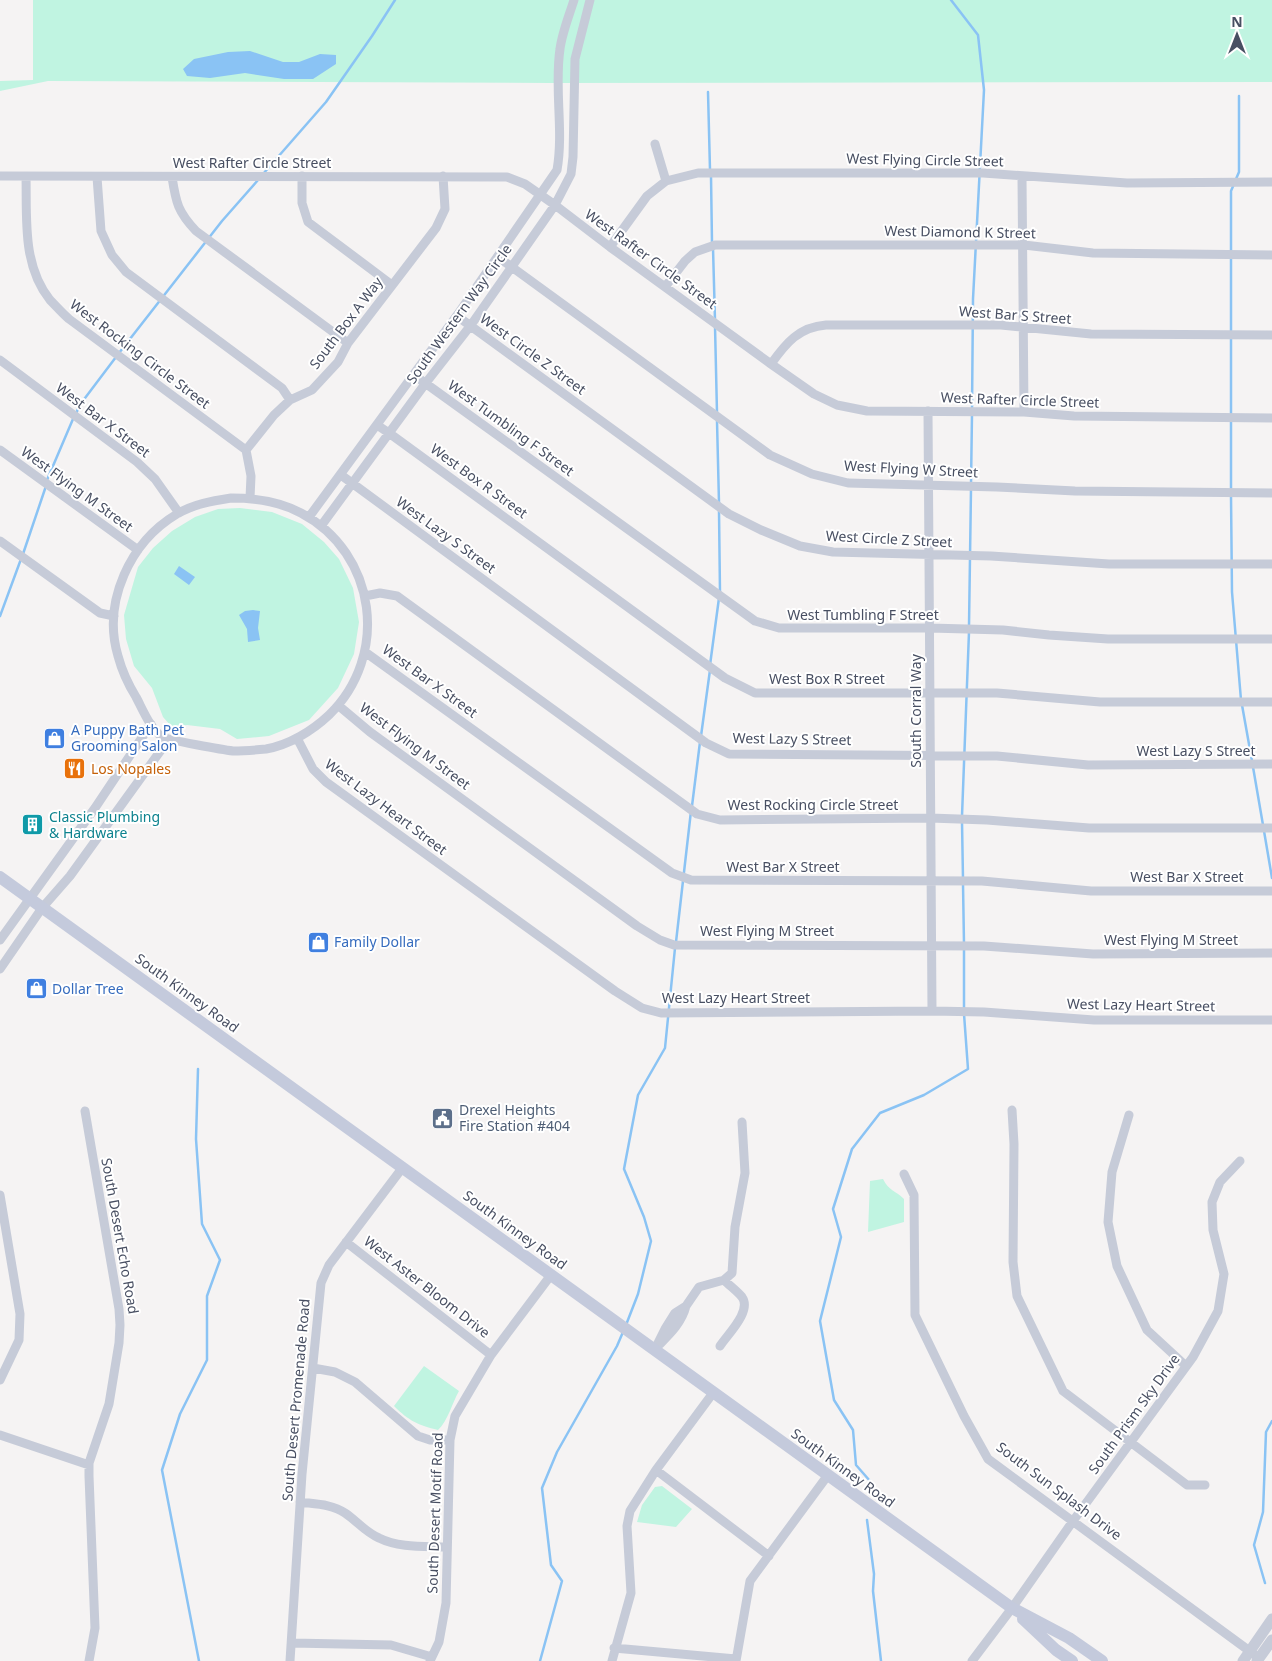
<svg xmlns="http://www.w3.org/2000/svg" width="1272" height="1661" font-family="'Noto Sans',sans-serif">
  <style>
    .green { fill: #c0f4e1 }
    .water { fill: #8ac3f4 }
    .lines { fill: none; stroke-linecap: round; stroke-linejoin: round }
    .stream { stroke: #8ac3f4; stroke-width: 2.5 }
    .minor { stroke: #c6cbd8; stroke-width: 9 }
    .tertiary { stroke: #c6cbd8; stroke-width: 11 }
    .secondary { stroke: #c4cadc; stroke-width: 12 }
    .labels { text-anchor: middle; stroke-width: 4; stroke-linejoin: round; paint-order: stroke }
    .street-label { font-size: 14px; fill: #484f62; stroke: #fff }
    .shop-label { font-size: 14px; fill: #366cbe; stroke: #fff; text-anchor: start }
    .food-label { font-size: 14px; fill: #c56008; stroke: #fff; text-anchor: start }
    .culture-label { font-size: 14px; fill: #0d838f; stroke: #fff; text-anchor: start }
    .service-label { font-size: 14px; fill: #4e5e75; stroke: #fff; text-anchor: start }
  </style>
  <rect width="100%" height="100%" fill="#f5f3f3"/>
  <path class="green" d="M33 0H1272V82L551 83 48 81 0 91V81L33 80Z
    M240 508 272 512 302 524 324 542 339 559 353 588 359 622 354 654 338 688 309 720 269 736 237 739 220 729 187 725 177 727 171 726 163 717 152 688 134 666 126 639 124 615 138 567 153 548 172 531 195 517 218 509Z
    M883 1179C889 1191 895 1190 904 1199V1222L868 1232 870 1181Z
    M424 1366 459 1391C452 1403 448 1421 438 1430 418 1425 409 1421 394 1406Z
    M662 1486 692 1509 676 1527 637 1522 642 1505 655 1487Z"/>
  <path class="water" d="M250 51 283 62H299L320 54 336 55V64L313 79H284L245 73 210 78 187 76 183 69 194 59 228 52Z
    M179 566 195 577 189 585 174 574Z
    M253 610 260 611 258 628 260 640 248 642 247 629 239 615 245 611Z"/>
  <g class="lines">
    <path class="stream" d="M951 0 978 35 984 90 973 299 972 409
      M708 92 710 170
      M263 174 326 102 372 36 395 0
      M711 176 712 243
      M1236 179 1239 172V96
      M713 248 715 320
      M715 326 717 413
      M119 353 222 221 258 180
      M76 414 79 406 116 357
      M1231 415V191L1234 184
      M717 421 719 503
      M1231 421V490
      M47 480 73 419
      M971 484 972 414
      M1231 496 1232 592 1241 700
      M719 511 720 593
      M23 554 46 486
      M0 616 21 559
      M969 626 971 489
      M710 665 719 598
      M1242 705 1252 761
      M701 736 710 670
      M1253 767 1263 825
      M692 806 700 742
      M962 816 969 632
      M962 822 963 879
      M1264 831 1272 878
      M963 884 964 944
      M676 942 691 811
      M964 949V1009
      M198 1069 196 1139 202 1224 220 1260 207 1296V1360L180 1414 162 1470 199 1661
      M626 1325 638 1294 651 1241 644 1217 624 1169 638 1095 665 1048 675 948
      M869 1487 870 1481 856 1465 853 1430 834 1400 820 1321 841 1237 833 1209 852 1149 880 1113 924 1095 968 1069 964 1014
      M867 1520 874 1574 873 1591 881 1661
      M1265 1583 1254 1545 1263 1512 1266 1432 1272 1421
      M540 1661 562 1581 551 1565 542 1488 557 1452 617 1346 623 1332"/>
    <path class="minor" d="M655 144 666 181
      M0 176 507 177 525 184 555 205 610 247 771 364 814 394 837 405 867 411 1024 412 1074 416 1272 418
      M302 176V203L308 222 392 285
      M26 177C27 218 22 265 50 300 56 306 62 313 69 319L246 450
      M97 177 101 231 112 255 126 272 282 388 290 400
      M172 177C176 203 178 212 196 231L348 343
      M1022 177 1024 412
      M610 247 647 196 666 181 698 173H983L1127 183 1272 182
      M498 257 770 455 812 474 848 483 997 487 1075 491 1272 493
      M665 287 685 261 695 252 715 245H1024L1093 253 1272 255
      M457 316 729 514 761 530 800 546 833 552 991 556 1109 564H1272
      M0 360 137 462 155 479 179 513
      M771 364C786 343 799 327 826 325H1001L1091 334 1272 335
      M414 375 755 621 779 628H930L1003 630 1049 635 1108 639H1272
      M928 411 932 1011
      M377 425 389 433 725 678 755 693H997L1100 702H1272
      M0 450 138 550
      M341 475 706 743 729 754 997 756 1088 765 1272 764
      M231 498C256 498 279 501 301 513 377 553 390 656 329 715 312 731 289 745 266 749 256 750 243 751 233 751 225 750 167 740 162 737 150 728 143 710 136 697 128 684 122 671 118 656 102 602 130 542 177 514 194 504 212 501 231 498Z
      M250 498 251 476 246 450 274 415 290 400 312 390 338 362 348 343 436 228 445 209 443 176
      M309 517 458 314 557 170C564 130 554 89 560 49 562 33 569 16 574 0
      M321 526 425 384 471 325 555 205 571 174 573 157 575 59 590 0
      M0 541 100 613 114 616
      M365 596 380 593 397 596 697 814 720 820 930 818 987 820 1089 828H1272
      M365 652 672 873 691 880 982 881 1091 891H1272
      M339 706 370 732 637 926 660 940 674 945 984 946 1093 954 1272 953
      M297 738 313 769 326 782 615 991 642 1008 661 1013 932 1011 984 1012 1094 1020H1272
      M0 940 95 808 151 724
      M0 969 42 908 70 876 169 739
      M1012 1110 1014 1144 1013 1262 1017 1296 1063 1391 1187 1485H1205
      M85 1111 119 1309 120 1325 119 1343 109 1404 89 1463V1476L95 1628 89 1661
      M1129 1115 1112 1172 1108 1222 1117 1266 1147 1330 1186 1366
      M904 1174 914 1195 915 1315 964 1416 988 1459 1255 1655
      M0 1195 20 1314 19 1340 0 1380
      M346 1242 491 1355
      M660 1344C671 1333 682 1322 686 1306
      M720 1346C728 1334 752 1311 742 1297 737 1291 730 1286 724 1280
      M655 1349 665 1329 675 1313 686 1306 699 1287 724 1280 732 1273 735 1227 745 1173 742 1122
      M313 1368 335 1372 355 1382 418 1436 430 1440H450
      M0 1435 89 1465
      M656 1470 769 1556
      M300 1502C315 1504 332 1504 345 1513 357 1521 365 1532 379 1538 399 1548 425 1546 447 1547
      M292 1643 391 1645 432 1657
      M614 1648 736 1659
      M290 1661 302 1474 321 1283 329 1265 403 1167
      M430 1661 439 1642 446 1603 450 1440 455 1416 491 1355 551 1275
      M612 1661 631 1593 627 1526 630 1511 656 1470 713 1393
      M736 1661 750 1581 828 1475
      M972 1661 1012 1608 1073 1521 1193 1357 1218 1311 1224 1274 1213 1230 1212 1202 1220 1182 1240 1161"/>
    <path class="tertiary" d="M1243 1661 1272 1619
      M1257 1661 1272 1640"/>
    <path class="secondary" d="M0 877 1012 1608 1069 1638 1102 1661
      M1023 1619 1056 1650 1072 1661"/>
  </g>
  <defs>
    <symbol id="shop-square" viewBox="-11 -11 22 22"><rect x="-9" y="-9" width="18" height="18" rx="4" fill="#3f7fe0" stroke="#fff"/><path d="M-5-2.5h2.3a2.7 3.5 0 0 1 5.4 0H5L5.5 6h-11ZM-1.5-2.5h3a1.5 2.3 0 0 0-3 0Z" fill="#fff"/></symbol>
    <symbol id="restaurant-square" viewBox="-11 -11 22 22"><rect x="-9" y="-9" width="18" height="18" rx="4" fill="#e8710a" stroke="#fff"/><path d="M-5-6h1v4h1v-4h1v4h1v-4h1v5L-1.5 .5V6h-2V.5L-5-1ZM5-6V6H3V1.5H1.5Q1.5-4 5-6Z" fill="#fff"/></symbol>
    <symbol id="building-square" viewBox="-11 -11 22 22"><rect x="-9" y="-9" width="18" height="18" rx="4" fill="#0f9aa8" stroke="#fff"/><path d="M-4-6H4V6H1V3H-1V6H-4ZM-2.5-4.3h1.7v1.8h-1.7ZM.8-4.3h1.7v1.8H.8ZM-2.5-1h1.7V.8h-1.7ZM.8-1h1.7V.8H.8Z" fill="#fff"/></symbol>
    <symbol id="civic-square" viewBox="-11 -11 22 22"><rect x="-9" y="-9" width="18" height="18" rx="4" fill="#5c6f8a" stroke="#fff"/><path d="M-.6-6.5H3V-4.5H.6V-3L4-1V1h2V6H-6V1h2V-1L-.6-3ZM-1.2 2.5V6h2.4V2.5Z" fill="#fff"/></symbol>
  </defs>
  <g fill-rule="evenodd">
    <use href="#shop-square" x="42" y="726" width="25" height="25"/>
    <use href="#restaurant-square" x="62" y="756" width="25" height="25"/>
    <use href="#building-square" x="20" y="812" width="25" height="25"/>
    <use href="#shop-square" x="306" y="930" width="25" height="25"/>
    <use href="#shop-square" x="24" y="976" width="25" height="25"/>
    <use href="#civic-square" x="430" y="1106" width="25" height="25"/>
  </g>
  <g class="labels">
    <g class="street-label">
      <text transform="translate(925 160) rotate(1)" y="5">West Flying Circle Street</text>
      <text x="252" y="168">West Rafter Circle Street</text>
      <text transform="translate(960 232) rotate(1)" y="5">West Diamond K Street</text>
      <text transform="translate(651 259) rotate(36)" y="5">West Rafter Circle Street</text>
      <text transform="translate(459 314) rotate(-54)" y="5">South Western Way Circle</text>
      <text transform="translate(1015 315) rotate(4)" y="5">West Bar S Street</text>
      <text transform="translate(346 323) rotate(-53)" y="5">South Box A Way</text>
      <text transform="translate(140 354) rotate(37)" y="5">West Rocking Circle Street</text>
      <text transform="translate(533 354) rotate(36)" y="5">West Circle Z Street</text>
      <text transform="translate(1020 400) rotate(2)" y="5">West Rafter Circle Street</text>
      <text transform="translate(103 420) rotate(37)" y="5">West Bar X Street</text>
      <text transform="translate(511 428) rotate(36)" y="5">West Tumbling F Street</text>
      <text transform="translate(911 469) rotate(3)" y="5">West Flying W Street</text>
      <text transform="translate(479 481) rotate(36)" y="5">West Box R Street</text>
      <text transform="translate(77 489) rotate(36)" y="5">West Flying M Street</text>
      <text transform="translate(446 535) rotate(36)" y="5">West Lazy S Street</text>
      <text transform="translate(889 539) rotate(3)" y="5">West Circle Z Street</text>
      <text x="863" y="620">West Tumbling F Street</text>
      <text x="827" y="684">West Box R Street</text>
      <text transform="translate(430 681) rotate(36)" y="5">West Bar X Street</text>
      <text transform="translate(916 711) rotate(-90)" y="5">South Corral Way</text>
      <text transform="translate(792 739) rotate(1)" y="5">West Lazy S Street</text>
      <text transform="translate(415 746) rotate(37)" y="5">West Flying M Street</text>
      <text x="1196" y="756">West Lazy S Street</text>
      <text x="813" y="810">West Rocking Circle Street</text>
      <text transform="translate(386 807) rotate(37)" y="5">West Lazy Heart Street</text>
      <text x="783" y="872">West Bar X Street</text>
      <text x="1187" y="882">West Bar X Street</text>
      <text x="767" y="936">West Flying M Street</text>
      <text x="1171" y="945">West Flying M Street</text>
      <text transform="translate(187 993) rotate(36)" y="5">South Kinney Road</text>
      <text x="736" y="1003">West Lazy Heart Street</text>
      <text transform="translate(1141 1005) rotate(1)" y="5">West Lazy Heart Street</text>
      <text transform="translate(515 1230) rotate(36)" y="5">South Kinney Road</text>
      <text transform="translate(120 1236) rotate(80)" y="5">South Desert Echo Road</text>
      <text transform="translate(427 1287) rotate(38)" y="5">West Aster Bloom Drive</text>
      <text transform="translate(296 1400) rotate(-85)" y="5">South Desert Promenade Road</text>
      <text transform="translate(1134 1414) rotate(-54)" y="5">South Prism Sky Drive</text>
      <text transform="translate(843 1468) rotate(36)" y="5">South Kinney Road</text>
      <text transform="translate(1059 1491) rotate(37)" y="5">South Sun Splash Drive</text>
      <text transform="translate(435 1513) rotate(-88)" y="5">South Desert Motif Road</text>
    </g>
    <g class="shop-label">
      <text x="71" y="735">A Puppy Bath Pet<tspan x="71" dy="16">Grooming Salon</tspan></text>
      <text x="334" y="947">Family Dollar</text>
      <text x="52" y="994">Dollar Tree</text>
    </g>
    <g class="food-label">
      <text x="91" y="774">Los Nopales</text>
    </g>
    <g class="culture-label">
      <text x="49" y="822">Classic Plumbing<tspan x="49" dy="16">&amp; Hardware</tspan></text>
    </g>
    <g class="service-label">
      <text x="459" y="1115">Drexel Heights<tspan x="459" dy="16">Fire Station #404</tspan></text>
    </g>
  </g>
  <g transform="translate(1237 35)" stroke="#ffffff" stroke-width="4" paint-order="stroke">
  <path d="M0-4L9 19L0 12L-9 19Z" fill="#484f62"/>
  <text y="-8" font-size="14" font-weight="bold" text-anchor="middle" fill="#484f62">N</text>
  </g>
</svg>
